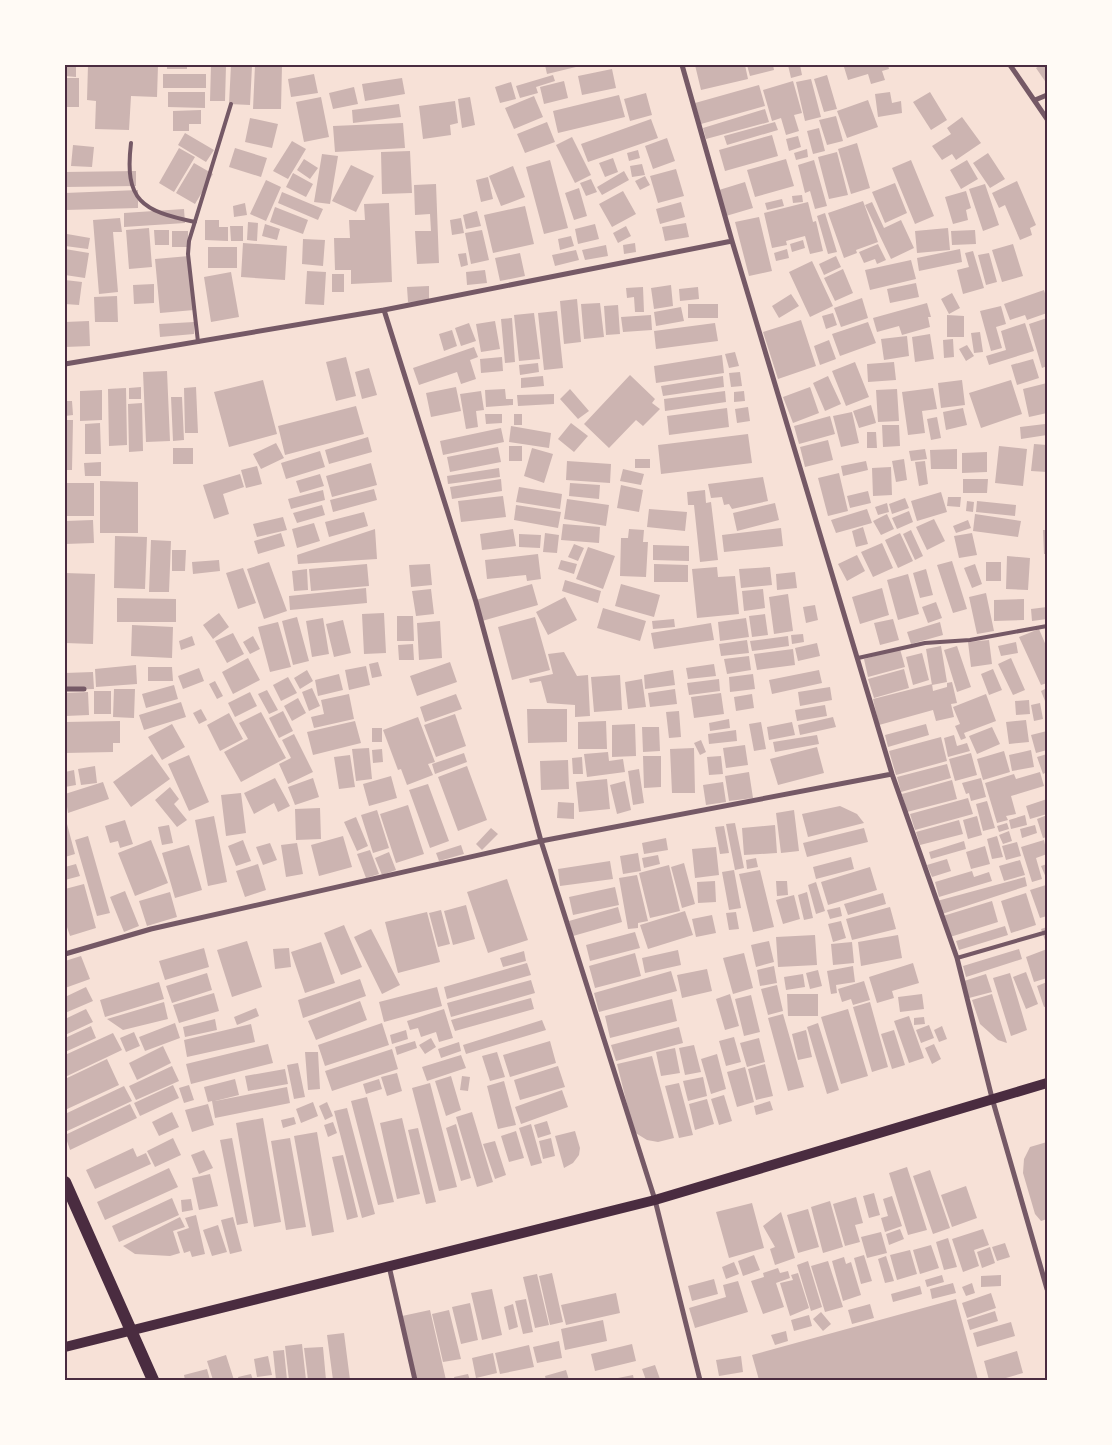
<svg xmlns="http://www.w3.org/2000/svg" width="1112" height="1445" font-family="'Noto Serif',serif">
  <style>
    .building { fill: #ccb4b1 }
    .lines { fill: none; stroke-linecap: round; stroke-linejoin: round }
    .service { stroke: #755966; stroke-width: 4 }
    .minor { stroke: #755966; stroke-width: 5 }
    .secondary { stroke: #4a2c40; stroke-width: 10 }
    .primary { stroke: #4a2c40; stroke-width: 12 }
    .neatline { fill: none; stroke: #4a2c40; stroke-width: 2 }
  </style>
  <rect width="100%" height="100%" fill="#f7e1d7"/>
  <path class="building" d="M65 65H76V77L65 76Z
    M88 65H158L157 97 131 96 129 130 95 129 96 101 87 100Z
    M167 65H187V69H167Z
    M211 65 226 66 225 101H210Z
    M231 65 252 66 250 105 229 104Z
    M255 65H282L281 109H253Z
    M545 65H580V66L547 74Z
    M695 65H745L748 79 701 90Z
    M747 65H773L774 70 750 76Z
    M788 65H800L802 75 791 78Z
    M851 65H888L889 69 882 71 885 80 871 84 868 74 848 80 844 67Z
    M1041 65H1047V84L1036 68Z
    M612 69 616 88 582 95 578 76Z
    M163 74H206V88H163Z
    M314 74 318 93 291 97 288 79Z
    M553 75 555 81 536 87 538 93 520 98 516 86Z
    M827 75 837 109 824 112 814 79Z
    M65 78H79V107H65Z
    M402 78 405 94 365 101 362 84Z
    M811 79 821 117 805 121 796 82Z
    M564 81 568 98 544 104 540 87Z
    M793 81 802 113 794 115 799 131 786 135 781 118 772 121 763 90Z
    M511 82 516 99 500 103 495 87Z
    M759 85 765 106 701 124 695 103Z
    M354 87 358 104 333 109 329 93Z
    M168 92H205V108L168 107Z
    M890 92 892 103 901 101 902 113 878 117 875 94Z
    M930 92 947 120 931 130 913 102Z
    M646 93 652 115 630 121 624 99Z
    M619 95 625 117 558 133 553 111Z
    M534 96 543 117 514 129 505 108Z
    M321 97 329 137 304 142 296 102Z
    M470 97 475 125 462 128 458 99Z
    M868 100 878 127 847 138 837 111Z
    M455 101 458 123 450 125 451 135 423 139 419 106Z
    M399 104 401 117 353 123 352 110Z
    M765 109 769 122 706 139 703 128Z
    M201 110V124H189V131H173V111Z
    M836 116 843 141 827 145 819 120Z
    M962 117 981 143 956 160 952 154 942 160 932 146 951 134 947 128Z
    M250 118 278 124 272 148 245 142Z
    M651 119 658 138 588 162 581 144Z
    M547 122 555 142 525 153 517 134Z
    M775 122 778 130 727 145 724 136Z
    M403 123 405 148 335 152 333 126Z
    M819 128 825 151 813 154 807 131Z
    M185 133 214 150 206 162 178 145Z
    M772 135 778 156 725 171 719 150Z
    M798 136 801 147 789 151 786 139Z
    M572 137 591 175 575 183 556 145Z
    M667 138 675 161 653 169 645 146Z
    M292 141 306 149 288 179 273 171Z
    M857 143 870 188 851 194 838 149Z
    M73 145 94 147 92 167 71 166Z
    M179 148 195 157 174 192 159 183Z
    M235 148 267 158 261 177 229 167Z
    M807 149 808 157 796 160 794 153Z
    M638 150 640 158 629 161 627 153Z
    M410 151 412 193 382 194 381 152Z
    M837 152 848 195 829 199 818 157Z
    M988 153 1005 179 990 188 973 163Z
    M322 154 338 156 330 204 314 202Z
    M613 158 618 172 605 177 599 163Z
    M304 159 318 168 310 179 297 170Z
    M786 159 794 186 755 197 747 170Z
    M550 160 568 228 544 234 526 167Z
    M814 160 827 206 815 209 810 191 805 193 798 165Z
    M911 160 934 216 915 224 892 168Z
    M967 160 978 179 961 189 950 170Z
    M194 163 213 174 195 204 176 193Z
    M642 164 645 175 632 177 630 166Z
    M351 165 374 176 356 212 332 201Z
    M513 166 525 197 501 206 489 176Z
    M676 169 684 196 658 203 650 176Z
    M136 171V186L65 187V172Z
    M624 171 629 180 602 195 597 187Z
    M293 173 313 184 306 197 286 187Z
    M645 176 650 185 640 190 635 181Z
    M488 177 493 199 481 202 476 180Z
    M591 179 597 192 586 196 580 183Z
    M266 180 281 187 266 221 250 214Z
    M1017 181 1036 225 1030 228 1032 235 1020 240 1005 205 999 208 992 193Z
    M745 182 753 208 726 216 719 190Z
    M895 183 907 213 885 223 872 192Z
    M436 184 439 263 417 264 415 231H431L430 214 415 215 414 185Z
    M985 184 999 225 983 231 969 189Z
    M579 188 587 216 574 220 565 193Z
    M138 190V208L65 210V193Z
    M623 191 636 214 612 227 599 204Z
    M966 191 971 208 966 210 968 220 953 224 945 197Z
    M282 192 323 209 318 220 278 203Z
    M802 195 803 202 793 203 792 196Z
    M782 199 784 206 767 210 765 203Z
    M863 201 878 242 856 250 857 253 844 258 828 213Z
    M681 202 685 217 660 224 656 209Z
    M808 202 813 222 816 221 823 251 810 254 805 236 786 241 787 245 772 248 764 213Z
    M872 202 884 228 901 220 914 248 891 259 865 205Z
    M245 203 247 215 234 217 233 206Z
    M389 203 392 282 351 284V270H335L334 238H350L349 220H365L364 204Z
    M525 206 534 244 493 253 484 215Z
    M275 207 308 220 303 234 270 222Z
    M184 209 185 223 124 227V213Z
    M477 211 481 226 466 229 463 215Z
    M825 213 837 252 828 254 817 216Z
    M759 217 772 271 749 276 735 222Z
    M120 218 122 232H113L118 292 99 294 93 220Z
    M461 218 464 233 452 235 450 220Z
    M205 220H219V227H228V241L205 240Z
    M248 222 258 223 257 241 247 240Z
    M686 223 689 237 665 241 662 227Z
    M265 224 280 229 277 240 262 236Z
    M595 224 599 239 578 244 575 229Z
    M230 226H243V241H231Z
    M626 226 631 236 618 243 613 233Z
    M149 228 152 267 129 269 126 230Z
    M948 228 950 250 917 253 915 231Z
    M154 230H169V245H155Z
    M482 230 489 260 471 264 465 233Z
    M975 230 976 244 952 245 951 231Z
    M172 231H188V247H172Z
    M67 234 90 238 88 249 65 246Z
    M571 236 574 246 560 250 558 239Z
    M303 239 325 240 323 266 302 264Z
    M803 240 805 248 792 252 790 244Z
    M243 243 287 246 285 280 241 277Z
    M635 243 636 252 624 254 623 245Z
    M878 244 886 260 877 264 875 259 864 263 859 252Z
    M1013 244 1023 276 1002 282 992 250Z
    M606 245 608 256 585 260 582 250Z
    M208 247H237V268H208Z
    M65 249 89 253 85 278 65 275Z
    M787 249 789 258 776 261 774 253Z
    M960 249 962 262 919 271 917 258Z
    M576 250 579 260 555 266 552 255Z
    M973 251 984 288 963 294 957 270 969 267 965 253Z
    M466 253 468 265 461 267 458 254Z
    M520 253 525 276 500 281 495 258Z
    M989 253 997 282 986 285 978 255Z
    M189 256 194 310 160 313 155 259Z
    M836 256 841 267 824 275 819 264Z
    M911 260 916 279 870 290 865 270Z
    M812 261 833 306 810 317 789 272Z
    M843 269 853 293 835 301 824 278Z
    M485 270 487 283 467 285 466 272Z
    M307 271 326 272 324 305 305 304Z
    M231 272 239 317 211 322 204 277Z
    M332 274H344V292H332Z
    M65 280 82 282 79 305 65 304Z
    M916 283 919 297 890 303 887 289Z
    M154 284V303L134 304 133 285Z
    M671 285 673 306 654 309 651 288Z
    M429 286V301L408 302 407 287Z
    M643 287 644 312H635L634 297 627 298 626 288Z
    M698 287 699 299 680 301 679 289Z
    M1044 290 1047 300V313L1027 320 1025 315 1010 320 1004 304Z
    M952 293 960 308 949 314 941 299Z
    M791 294 799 306 779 318 772 306Z
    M117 296 118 322H95L94 297Z
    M862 298 868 318 841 327 834 308Z
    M577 299 581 342 564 344 560 301Z
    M600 303 604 337 584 339 581 304Z
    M927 303 931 317H928L930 327 902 335 899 326 877 332 873 318Z
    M688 304H718V318H688Z
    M618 305 620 334 606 335 604 306Z
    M1001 306 1006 324 996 327 1002 348 991 351 980 311Z
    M681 307 684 321 656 326 654 312Z
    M557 311 563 368 544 370 538 313Z
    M534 313 540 359 519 361 514 315Z
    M833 313 837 325 826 329 822 316Z
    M651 315 652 330 623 332 621 317Z
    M947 315 964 316V337H947Z
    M512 318 515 362 505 363 501 319Z
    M1047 318V366L1042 368 1029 324Z
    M801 320 816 366 778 379 763 332Z
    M89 321 90 346 65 347V322Z
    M495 321 500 349 481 352 476 324Z
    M194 322V334L160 337 159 324Z
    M868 322 876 343 840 356 832 334Z
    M469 323 476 341 461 346 455 328Z
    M715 323 718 341 656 349 654 331Z
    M1025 323 1034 351 989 365 986 356 1006 350 1001 331Z
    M452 330 457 346 444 351 439 334Z
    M980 332 983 352 974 353 971 333Z
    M930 334 934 359 915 362 912 337Z
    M907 336 909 356 884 360 881 339Z
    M953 339 954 357 944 358 943 340Z
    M829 340 836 359 820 365 814 346Z
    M967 345 974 356 966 361 959 349Z
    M474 347 478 357 470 360 476 379 461 384 457 372 419 385 413 368Z
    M735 352 739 366 729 368 725 354Z
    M722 355 724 373 656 383 654 366Z
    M346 357 356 396 336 401 326 362Z
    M502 357 503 371 481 373 480 359Z
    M1033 359 1039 378 1017 385 1011 365Z
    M855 362 869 397 846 406 832 371Z
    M894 362 896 380 868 382 867 364Z
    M538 363 539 372 520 375 519 365Z
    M369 368 377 395 362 399 355 372Z
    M167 371 170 441 146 442 143 372Z
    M740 372 742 386 731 387 729 373Z
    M630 375 655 399 652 403 660 409 643 426 636 420 609 448 584 424Z
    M543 376 544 386 521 388V378Z
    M723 376 724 387 663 396 661 386Z
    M828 376 841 404 825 411 813 383Z
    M263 380 277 434 229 447 214 392Z
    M962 380 965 405 941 408 938 383Z
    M1011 380 1022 414 981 428 969 393Z
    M1047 383V413L1029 417 1023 389Z
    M141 387V399H129V388Z
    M196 387 198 433H185L184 388Z
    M456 387 461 411 431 417 426 393Z
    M810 387 819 413 793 423 783 397Z
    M126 388 127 445 109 446 108 389Z
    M933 388 937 409 922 411 925 433 908 435 902 392Z
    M505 389 506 399H513V405L486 407 485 390Z
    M570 389 589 411 578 419 560 399Z
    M897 389 899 421 878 422 876 390Z
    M102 390V420L80 421V391Z
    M481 391 484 410 476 411 478 427 466 429 460 394Z
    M725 391 726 402 665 411 664 399Z
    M744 391 745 401 734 402V392Z
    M554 394V404L518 406 517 395Z
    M171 397H182L184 440 173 441Z
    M65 401H72L73 415 65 416Z
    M142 403 143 451 129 452 128 404Z
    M871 405 876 423 859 428 853 411Z
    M356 406 364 434 285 455 278 426Z
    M748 407 750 421 737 423 735 409Z
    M727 408 729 427 669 435 667 416Z
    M963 408 967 425 946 430 943 412Z
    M852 412 859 443 841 447 833 416Z
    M485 414H502V423L486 424Z
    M514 414H522V425H514Z
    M830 416 835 434 799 444 794 426Z
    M937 417 941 438 931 440 927 419Z
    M65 420H73L72 470H65Z
    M100 423 101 454H85V424Z
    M571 423 588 436 574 452 558 439Z
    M1045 424 1047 435 1021 439 1020 427Z
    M882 425H899L900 446 883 447Z
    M511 426 551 433 549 448 509 442Z
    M501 428 504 442 443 455 440 441Z
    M867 432H876L877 448H867Z
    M748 434 752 463 661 474 658 445Z
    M368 437 372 452 329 464 325 450Z
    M828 440 833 460 805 467 800 447Z
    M276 443 284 458 261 469 253 454Z
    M1034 444 1047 445V472L1031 471Z
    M509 446H522V461H509Z
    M999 446 1027 449 1023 486 995 483Z
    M498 447 501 462 450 472 447 457Z
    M173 448H193V464H173Z
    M532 448 553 454 544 483 524 476Z
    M925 449 927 459 911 461 909 451Z
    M957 449V469H931L930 450Z
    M320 451 325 467 286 479 281 463Z
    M987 452V472L962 473V453Z
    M635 459H650V468H635Z
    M904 459 907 480 896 482 892 461Z
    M567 461 611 464 610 483 566 480Z
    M866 461 868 470 843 476 841 466Z
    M925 461 928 484 919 486 915 462Z
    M101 462V476H85L84 463Z
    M371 463 377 485 332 497 326 476Z
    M257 466 262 484 246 488 241 470Z
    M891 467 892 495 873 496 872 468Z
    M499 468 500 477 448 484 447 476Z
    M623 469 644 474 641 485 620 481Z
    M839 473 848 511 828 516 818 478Z
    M240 474 244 487 223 494 229 514 214 519 203 485Z
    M320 474 324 486 300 493 296 481Z
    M763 477 768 501 732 509 729 504 724 505 722 497 711 498 708 484Z
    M501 479 502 491 452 499 450 487Z
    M963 479H988L987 493H963Z
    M100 481 138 482V533H100Z
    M65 483H94V516H65Z
    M570 483 600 485 599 499 569 496Z
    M621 485 643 490 639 512 617 508Z
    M519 487 562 494 560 509 516 502Z
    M374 489 377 500 333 512 330 500Z
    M323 490 325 500 291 509 288 499Z
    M705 490 706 503 711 502 718 560 700 562 694 505H688L687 492Z
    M868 491 871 503 850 508 847 496Z
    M941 492 947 512 917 521 911 501Z
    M503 496 506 517 461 522 458 501Z
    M948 497H961L960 507 947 506Z
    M905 498 909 508 892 514 889 504Z
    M567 499 609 505 606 526 564 519Z
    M967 501 974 502 973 512 966 511Z
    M977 501 1016 505 1015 516 976 512Z
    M775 503 779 520 737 531 733 513Z
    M887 503 889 512 878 515 875 507Z
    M322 505 325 515 297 523 293 513Z
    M516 505 561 512 558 528 514 520Z
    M649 509 687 512 685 531 647 527Z
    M867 509 872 523 836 533 831 520Z
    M909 511 913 522 897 529 892 518Z
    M364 512 368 526 329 537 325 522Z
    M887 514 894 529 881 535 873 521Z
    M975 514 1021 521 1018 537 973 531Z
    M283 517 287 530 257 537 253 524Z
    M934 519 945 541 927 550 916 527Z
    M93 520 94 543 65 544V521Z
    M968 520 971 528 956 533 953 526Z
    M314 523 320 541 297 548 292 529Z
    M563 524 600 527 599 543 561 540Z
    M863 527 868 544 856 547 852 531Z
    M781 528 783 546 724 552 722 535Z
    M375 529 377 559 298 564 297 555Z
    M513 529 516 546 482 550 480 534Z
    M629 529 644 530 643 542H648L646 577 620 576 621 538H628Z
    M911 530 923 556 915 560 903 534Z
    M1043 530H1047V554H1044Z
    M281 533 285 546 258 554 254 541Z
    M545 533 559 535 557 553 543 552Z
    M900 533 913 561 898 568 885 540Z
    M972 533 977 555 959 558 954 536Z
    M519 534 541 535 540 548 519 547Z
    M115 536 147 537 145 589 114 588Z
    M151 540 171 541 169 592H149Z
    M882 543 893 568 873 577 861 552Z
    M574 544 584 548 578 561 568 557Z
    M653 545 689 546V561L653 560Z
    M588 547 615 556 603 589 576 579Z
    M172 550H186L185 571H172Z
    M538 554 541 579 527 581 526 575 487 579 485 560Z
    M857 555 865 571 847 581 838 564Z
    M1007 556 1030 558 1028 590 1006 589Z
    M219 560 220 571 193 574 192 562Z
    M561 560 577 564 574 574 558 569Z
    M952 561 967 609 953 613 937 565Z
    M269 562 287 611 264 619 247 569Z
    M986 562H1001V581H986Z
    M367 564 369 586 311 591 309 569Z
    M430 564 432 585 411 587 409 565Z
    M654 564 688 565V582H654Z
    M975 564 982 584 972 588 964 568Z
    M717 567 718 577 735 576 739 614 697 618 692 569Z
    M770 567 772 585 741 588 739 569Z
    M243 568 256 603 238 609 226 573Z
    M307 569 308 590 294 591 292 571Z
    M926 569 933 595 920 598 913 573Z
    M795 572 797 588 777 590 776 574Z
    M65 573 95 574 93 644 65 643Z
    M908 574 919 614 898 620 887 580Z
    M565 580 601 591 598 603 562 591Z
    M532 584 538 605 482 621 476 600Z
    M621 584 660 595 654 617 615 606Z
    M366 588 367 603 290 610 289 596Z
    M882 588 889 615 860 624 852 597Z
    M431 589 434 614 416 616 412 591Z
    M763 589 765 608 744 611 742 591Z
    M986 593 994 631 977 634 969 597Z
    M788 594 793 631 774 634 769 597Z
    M565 597 577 620 548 635 536 612Z
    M117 598 176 599V622H117Z
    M1024 599V620L994 621V600Z
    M936 602 942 618 928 623 922 607Z
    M815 605 818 620 806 623 803 607Z
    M1047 607V619L1032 621 1031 609Z
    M603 608 646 621 640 641 597 628Z
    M219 613 229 627 213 639 203 625Z
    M384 613 386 653 364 654 362 614Z
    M765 614 768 635 752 637 749 616Z
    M397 616H413L414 641H397Z
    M297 617 309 661 293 665 282 621Z
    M535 617 550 670 512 680 498 627Z
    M323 618 329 654 312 657 306 621Z
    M746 618 749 637 720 641 718 622Z
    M674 619 675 627 653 629 652 621Z
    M893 619 899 640 880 645 874 623Z
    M343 620 351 653 334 657 326 624Z
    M440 621 442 658 419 660 417 623Z
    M278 622 291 667 270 672 258 627Z
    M940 622 943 635 911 644 907 632Z
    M711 623 714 640 654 649 651 633Z
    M132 625 173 627 172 658 131 656Z
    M1039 629 1047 648V683L1041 685 1019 637Z
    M233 633 244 654 227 663 215 641Z
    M803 634 804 642 792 644 791 635Z
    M192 636 195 645 181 650 179 641Z
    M253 636 260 649 250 654 243 642Z
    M788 636 789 646 752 651 750 641Z
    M747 640 749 653 721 656 719 644Z
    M989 640 992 664 971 667 968 642Z
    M1016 642 1018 653 1001 656 998 646Z
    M817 643 820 656 798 661 795 648Z
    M413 644 414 660H399L398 645Z
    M941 646 947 682 932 685 926 649Z
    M957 646 971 687 957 692 944 650Z
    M793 649 795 665 757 670 754 654Z
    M900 649 905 667 868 677 864 659Z
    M564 652 577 676 588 675 590 716 575 717V705L547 703 541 681 530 683 529 679 553 674 548 654Z
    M922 653 929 680 913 685 906 657Z
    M749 656 751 670 727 674 724 659Z
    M248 658 260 680 233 694 222 672Z
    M1011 658 1025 690 1013 695 998 664Z
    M378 662 382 676 372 678 369 664Z
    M450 662 457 682 417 696 410 676Z
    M714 664 716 676 688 679 686 668Z
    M136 665 137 684 96 687 95 669Z
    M366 666 370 685 349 690 345 670Z
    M148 667H172L173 681H148Z
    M199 668 204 681 183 689 178 676Z
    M904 669 909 688 874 698 868 679Z
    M993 669 1002 690 989 695 981 674Z
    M307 670 313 681 300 689 294 678Z
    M673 670 675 685 645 689 644 675Z
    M819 670 822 683 772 694 769 680Z
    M93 672 94 689 65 690V673Z
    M339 674 343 690 318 696 315 680Z
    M753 674 755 689 730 692 729 677Z
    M620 675 622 710 594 712 591 677Z
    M288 677 297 693 281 701 273 685Z
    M642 679 646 707 628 709 625 682Z
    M719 679 720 691 689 695 687 683Z
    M215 681 223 696 217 699 209 684Z
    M952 682 957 703 951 704 954 717 936 721 933 710 879 725 873 699 932 684 933 691 947 687V683Z
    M174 685 178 699 146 708 142 694Z
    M830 687 832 700 800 706 798 692Z
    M312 688 320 706 309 711 302 692Z
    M1047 688V706L1041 691Z
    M114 689H135L134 718 113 717Z
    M675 689 677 704 650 707 648 693Z
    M267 690 278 710 269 714 258 694Z
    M94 691H111V714H94Z
    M88 692 89 715 65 716V693Z
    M250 692 257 706 235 717 228 703Z
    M721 693 724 714 694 718 691 697Z
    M349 694 354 719 314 728 311 717 324 714 321 700Z
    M456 694 462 709 425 722 420 707Z
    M752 694 754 708 736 711 734 697Z
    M986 694 996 721 964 733 966 738 961 740 955 726 960 724 953 707Z
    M298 698 306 713 292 721 284 706Z
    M1029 700 1030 714 1016 715 1015 701Z
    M181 702 186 717 144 730 139 715Z
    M1040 703 1043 719 1034 721 1031 705Z
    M825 705 827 716 797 721 795 710Z
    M201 709 207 720 199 724 193 713Z
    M527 709H567V742L528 743Z
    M283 711 293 731 279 738 269 718Z
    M679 711 681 737 669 738 666 712Z
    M261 712 286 758 241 782 224 752 248 739 239 723Z
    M229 713 243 739 220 751 207 725Z
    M455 714 466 746 436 757 424 725Z
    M418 717 435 762 428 764 433 775 407 785 401 769 398 770 383 730Z
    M833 717 836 727 800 735 798 725Z
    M729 719 730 728 710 731 709 723Z
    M1026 720 1029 742 1009 744 1006 722Z
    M120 721V743H113V752L65 753V722Z
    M355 721 361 743 313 755 307 732Z
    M606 721 607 749H578V722Z
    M761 722 766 749 754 751 749 724Z
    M792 722 795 735 769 740 767 727Z
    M172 724 185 747 162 760 148 737Z
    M635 724 636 756 612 757V725Z
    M926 724 929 735 888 747 885 735Z
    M642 727H659L660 751 643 752Z
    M992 727 1000 744 977 754 969 736Z
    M372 728H382V742H372Z
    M736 730 737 741 709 744 708 734Z
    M1047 731V750L1036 753 1031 735Z
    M294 734 313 772 288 784 279 764 291 758 282 740Z
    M817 735 819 744 775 752 773 742Z
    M954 735 957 746 967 743 970 751 948 757 944 738Z
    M941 737 947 761 896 775 889 751Z
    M701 740 706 752 700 755 694 743Z
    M745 745 748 765 726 768 723 748Z
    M817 747 824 773 778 785 770 759Z
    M369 748 372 779 356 781 352 749Z
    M694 748 695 793H672L670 749Z
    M382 749 383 762 373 763 372 750Z
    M1031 750 1034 767 1012 771 1009 755Z
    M1004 751 1010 772 983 780 977 759Z
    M608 752 609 761 623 759 625 772 587 777 584 754Z
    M464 753 467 762 435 774 432 764Z
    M971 753 977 775 955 781 949 759Z
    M152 754 170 779 131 807 113 782Z
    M1047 754V772L1043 774 1037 757Z
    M189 755 209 802 189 811 168 764Z
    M350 755 355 787 339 789 334 757Z
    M643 756H661V787L644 788Z
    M721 756 723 774 709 775 707 757Z
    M582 757 583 774H573L572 758Z
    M568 760 569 789 541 790 540 761Z
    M947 764 951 778 901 792 897 777Z
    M95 766 97 783 81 785 78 769Z
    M467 766 487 820 458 831 438 777Z
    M639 769 644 803 633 805 628 771Z
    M74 770 76 785 65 787V772Z
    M749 772 753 798 729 801 725 776Z
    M1040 772 1044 786 1011 796 1016 814 1006 816 1008 820 997 823 985 783 1014 774 1016 779Z
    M391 776 397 798 369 806 363 784Z
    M275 778 290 806 278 812 274 803 254 814 244 793Z
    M313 778 319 797 295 805 288 787Z
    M981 778 986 797 971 801 969 793 966 794 962 783Z
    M607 779 610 809 579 812 576 782Z
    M952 780 957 799 907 812 902 794Z
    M625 781 631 810 617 814 610 785Z
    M103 782 109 799 68 813 65 794Z
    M723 782 726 802 706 805 703 785Z
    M428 784 449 841 430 848 409 790Z
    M170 787 179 799 174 804 187 820 177 827 155 800Z
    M241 793 246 833 226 836 221 795Z
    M968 798 973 814 915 830 910 814Z
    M1047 799V814L1030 819 1026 806Z
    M987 801 995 828 983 831 976 804Z
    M558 802 574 803V819L557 818Z
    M408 805 424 854 396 863 380 814Z
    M840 806 857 814 864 823 808 837 802 814Z
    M320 808 321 839 296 840 295 809Z
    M377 810 389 848 373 853 361 815Z
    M794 810 799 851 781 853 776 813Z
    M1025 815 1027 825 1011 829 1009 820Z
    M1047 815V837L1043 838 1037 819Z
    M214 816 227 882 208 886 195 820Z
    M977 816 982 835 968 839 963 820Z
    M356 817 368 846 357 851 344 822Z
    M125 820 133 844 120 848 118 841 110 843 105 826Z
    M959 820 963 834 920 845 916 832Z
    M735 823 744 868 735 870 726 824Z
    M1007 823 1009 829 999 832 997 826Z
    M65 824H67L75 854 65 857Z
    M169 825 173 843 162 845 158 827Z
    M775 825 777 853 744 855 742 828Z
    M1035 825 1037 833 1022 838 1020 829Z
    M724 826 729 853 720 854 715 827Z
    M491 828 498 834 482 850 476 844Z
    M864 828 868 842 807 857 803 843Z
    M1009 831 1012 841 1003 844 999 835Z
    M88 836 110 913 97 916 75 840Z
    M343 836 352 867 319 876 311 845Z
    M997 836 1003 857 992 859 987 839Z
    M666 838 668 850 644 854 642 843Z
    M151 840 168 883 135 896 118 853Z
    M243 840 251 861 236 866 228 846Z
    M1044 840 1047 854 1036 858 1042 879 1032 882 1021 847Z
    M964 841 966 849 931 859 929 852Z
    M1017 842 1021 856 1006 860 1002 846Z
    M270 843 277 860 263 865 256 847Z
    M297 843 303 874 286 877 281 845Z
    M189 845 202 890 175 898 162 853Z
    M461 845 464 854 439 861 436 853Z
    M985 846 990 864 971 869 966 852Z
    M716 847 719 875 695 878 692 849Z
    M370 850 379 874 366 878 357 854Z
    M389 852 396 870 382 875 375 858Z
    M638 853 641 871 623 874 620 856Z
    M658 855 660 864 644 868 642 858Z
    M851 857 854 869 816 879 813 867Z
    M756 858 758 867 747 869 746 860Z
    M947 859 951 871 932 877 927 865Z
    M1020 860 1025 875 1004 881 999 866Z
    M610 861 613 879 560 886 558 869Z
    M684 863 695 904 682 908 671 867Z
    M76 864 80 876 65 880V867Z
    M258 864 266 890 245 897 236 871Z
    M1047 864V880L1041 866Z
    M669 865 680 911 650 918 639 873Z
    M870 867 877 890 828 905 821 882Z
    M734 870 741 908 729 910 722 872Z
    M760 870 774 927 753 932 739 874Z
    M972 871 974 877 989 872 992 881 939 897 935 882Z
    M637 875 648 921 638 923V928L628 929 619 878Z
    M1025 877 1027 886 942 914 937 901Z
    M507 879 528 940 488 953 467 892Z
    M715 881 716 902 698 903 697 882Z
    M776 881H787L788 895 777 896Z
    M816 882 825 911 816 914 808 885Z
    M84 884 96 928 70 936 65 921V889Z
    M1046 885 1047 916 1040 918 1030 890Z
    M615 887 619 905 573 915 569 897Z
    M125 891 139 926 124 932 110 897Z
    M170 892 177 917 147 926 139 901Z
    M807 892 813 918 804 920 798 895Z
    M883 893 886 904 848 915 844 904Z
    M1026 893 1036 925 1011 933 1001 901Z
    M794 895 800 919 783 924 776 900Z
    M992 901 998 922 950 937 943 916Z
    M466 905 475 939 453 945 444 911Z
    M618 907 622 922 573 936 569 921Z
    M840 907 842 916 830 919 827 910Z
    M890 907 896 929 852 940 846 919Z
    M441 910 450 944 438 947 429 913Z
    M685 911 693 935 648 949 640 925Z
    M427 912 440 962 398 973 385 922Z
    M736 912 739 929 729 930 726 913Z
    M712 915 716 933 696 937 692 919Z
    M841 921 846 938 833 942 828 924Z
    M344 925 362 967 341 975 324 933Z
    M1005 926 1008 935 959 950 956 941Z
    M1047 927V946L1041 929Z
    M371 929 400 985 382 994 354 937Z
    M635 932 640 948 590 961 586 945Z
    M815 935 817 965 778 967 776 937Z
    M898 935 902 958 861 966 858 942Z
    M247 941 262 987 232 997 217 950Z
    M769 941 774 962 756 967 751 945Z
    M321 942 335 983 305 993 291 952Z
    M852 942 854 963 833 965 831 944Z
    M204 948 209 967 165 980 159 961Z
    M289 948 291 967 275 969 273 949Z
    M1019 949 1022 959 966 977 963 966Z
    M1047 949V978L1034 982 1026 957Z
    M678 950 681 965 645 973 642 958Z
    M524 951 526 961 503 967 500 958Z
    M635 953 641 976 595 988 589 966Z
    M744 953 753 988 733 994 723 958Z
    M81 956 90 979 65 988V961Z
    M527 963 531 975 447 999 444 987Z
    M913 963 919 983 892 991 894 998 877 1003 869 977Z
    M774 966 777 983 760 986 757 970Z
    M853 966 855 982 836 985 837 993 831 994 827 971Z
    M707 969 712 991 682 998 677 975Z
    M818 970 822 986 810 989 806 973Z
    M671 971 677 991 599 1012 594 993Z
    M1026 972 1038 1004 1026 1009 1013 977Z
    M207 973 212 990 172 1003 166 986Z
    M1010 973 1027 1030 1011 1036 993 978Z
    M803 974 805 987 786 990 784 977Z
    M986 974 992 992 969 998 964 981Z
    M360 979 366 996 303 1018 298 1000Z
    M531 980 535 993 451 1017 447 1003Z
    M864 981 870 1000 853 1005 851 999 842 1002 838 989Z
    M159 982 164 999 105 1017 100 1000Z
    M1047 982V1006L1044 1007 1037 986Z
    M777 985 783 1011 768 1015 761 989Z
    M86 987 93 1001 65 1013V997Z
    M437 987 442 1006 384 1022 379 1002Z
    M214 993 219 1011 179 1023 173 1005Z
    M730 994 739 1026 725 1030 716 999Z
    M787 994H818V1016H788Z
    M922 994 924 1009 900 1012 898 997Z
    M992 994 1007 1043 998 1040 980 1024 972 1000Z
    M751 995 760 1032 744 1036 735 999Z
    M531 998 534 1009 455 1031 451 1020Z
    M672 999 677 1021 610 1038 605 1016Z
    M360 1001 367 1020 316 1040 308 1021Z
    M164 1002 168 1019 123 1030 107 1019Z
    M870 1002 888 1067 872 1072 853 1007Z
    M256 1008 259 1016 237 1025 234 1017Z
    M86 1009 93 1022 65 1035V1019Z
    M444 1009 453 1038 439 1042 436 1032 421 1037 418 1028 410 1030 407 1021Z
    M848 1009 868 1076 841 1084 821 1017Z
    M783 1014 804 1087 788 1091 768 1018Z
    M909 1016 924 1058 909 1063 894 1021Z
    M924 1017 925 1024 914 1025V1018Z
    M215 1019 217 1030 185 1037 183 1027Z
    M542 1020 546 1030 466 1054 463 1045Z
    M175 1023 180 1038 145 1051 139 1037Z
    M382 1023 389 1045 325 1066 318 1045Z
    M818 1023 839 1090 827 1094 807 1027Z
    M251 1024 255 1042 187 1057 184 1040Z
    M929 1025 934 1038 921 1043 916 1030Z
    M91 1026 96 1038 65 1052V1038Z
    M942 1026 947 1039 939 1042 934 1030Z
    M679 1027 683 1043 616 1061 611 1045Z
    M406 1030 408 1039 392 1044 390 1035Z
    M806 1030 812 1057 798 1060 792 1034Z
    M894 1030 905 1065 892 1069 881 1034Z
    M134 1032 140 1046 126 1052 120 1038Z
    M113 1033 122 1050 65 1077V1055Z
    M734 1037 741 1062 726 1066 719 1041Z
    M431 1038 436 1047 425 1054 419 1045Z
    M759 1038 765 1062 747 1067 740 1043Z
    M415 1041 417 1048 397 1055 395 1047Z
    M550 1041 556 1063 510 1077 503 1055Z
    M459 1042 461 1051 441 1058 438 1049Z
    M268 1044 273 1063 191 1084 186 1064Z
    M934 1044 941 1059 932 1064 925 1048Z
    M694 1045 701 1072 685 1075 679 1048Z
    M163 1046 171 1063 137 1080 129 1063Z
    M675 1048 680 1073 661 1076 656 1052Z
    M392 1049 398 1069 332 1091 325 1071Z
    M305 1052H318L320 1089 308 1090Z
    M497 1052 505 1077 490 1081 482 1056Z
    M717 1054 726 1089 711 1094 701 1059Z
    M461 1055 466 1068 427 1081 422 1067Z
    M652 1056 674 1138 658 1142 647 1140 634 1132 617 1064Z
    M107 1059 119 1085 65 1110V1079Z
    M298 1063 305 1097 294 1099 287 1065Z
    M765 1064 773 1096 756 1100 748 1069Z
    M172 1066 179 1081 136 1100 129 1086Z
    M558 1066 565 1087 520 1100 514 1080Z
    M745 1067 754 1102 737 1107 727 1072Z
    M285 1069 288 1084 248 1091 245 1076Z
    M397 1073 402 1091 387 1096 381 1077Z
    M451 1076 461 1110 446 1116 435 1081Z
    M462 1076 470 1077 468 1091 460 1090Z
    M703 1077 707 1096 688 1101 683 1081Z
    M235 1079 239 1095 215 1101 287 1087 290 1103 215 1118 212 1101 208 1102 204 1087Z
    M379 1079 382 1089 366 1094 363 1084Z
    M504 1081 516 1125 498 1129 487 1086Z
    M430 1083 457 1187 439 1191 412 1088Z
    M679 1083 693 1135 679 1138 665 1086Z
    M173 1085 179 1098 140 1116 134 1103Z
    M189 1085 194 1100 184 1103 179 1088Z
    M124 1086 132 1101 65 1132V1114Z
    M562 1090 568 1107 521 1124 515 1107Z
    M724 1095 732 1121 719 1125 711 1099Z
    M367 1097 394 1202 378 1205 351 1101Z
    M707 1099 714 1124 695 1130 689 1104Z
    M770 1101 773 1110 756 1115 754 1106Z
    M313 1102 318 1116 301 1123 296 1109Z
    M327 1102 333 1116 325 1120 319 1106Z
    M130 1104 137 1118 70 1150 65 1135Z
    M208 1104 214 1125 192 1132 185 1110Z
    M347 1108 375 1214 362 1218 334 1111Z
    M172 1112 179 1127 159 1136 152 1122Z
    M472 1112 493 1182 477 1187 456 1117Z
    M294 1117 296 1124 283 1128 281 1120Z
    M263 1118 281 1222 254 1227 236 1123Z
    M402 1118 420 1194 397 1199 380 1123Z
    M547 1121 551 1134 538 1138 534 1125Z
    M333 1122 337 1133 328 1137 324 1125Z
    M456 1124 471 1178 461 1181 446 1128Z
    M531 1124 542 1163 531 1166 519 1128Z
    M418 1128 436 1202 426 1204 408 1130Z
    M516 1131 524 1158 509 1162 501 1136Z
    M575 1131 580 1148 579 1155 573 1163 564 1168 555 1136Z
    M317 1132 334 1232 312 1236 294 1136Z
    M173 1138 181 1155 155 1167 147 1151Z
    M232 1138 248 1223 237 1225 220 1140Z
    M290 1138 306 1227 286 1230 271 1141Z
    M551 1138 555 1156 543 1159 539 1141Z
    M495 1141 506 1175 495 1179 483 1144Z
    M1047 1142V1219L1041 1221 1035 1214 1023 1173 1024 1159 1030 1147Z
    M133 1148 137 1157 146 1153 151 1164 95 1189 86 1170Z
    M204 1150 213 1168 199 1174 191 1155Z
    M343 1155 358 1217 347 1220 332 1157Z
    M907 1167 927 1230 908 1235 889 1173Z
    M169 1168 178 1187 105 1220 97 1202Z
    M930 1170 950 1228 933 1234 913 1176Z
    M210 1174 218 1206 199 1210 192 1178Z
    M966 1186 977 1218 952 1227 941 1195Z
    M874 1193 880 1215 869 1218 863 1196Z
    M892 1196 902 1226 885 1232 881 1218 888 1216 883 1199Z
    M856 1197 863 1223 855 1225 860 1242 845 1246 833 1204Z
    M172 1198 179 1215 119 1242 112 1226Z
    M191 1199 193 1210 182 1212 181 1200Z
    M830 1201 843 1247 823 1253 811 1207Z
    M752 1203 764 1248 729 1258 716 1212Z
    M808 1209 819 1247 798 1253 787 1215Z
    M781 1212 795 1258 775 1265 770 1249 775 1247 763 1226Z
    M196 1215 205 1254 192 1257 190 1251 184 1253 177 1232 189 1228 185 1218Z
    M180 1217 185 1227 173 1231 180 1253 170 1256 135 1254 123 1246Z
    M233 1217 242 1251 230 1254 221 1220Z
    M218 1225 227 1252 212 1256 203 1230Z
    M900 1229 904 1239 889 1245 886 1234Z
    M983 1229 989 1245 974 1250 979 1266 963 1272 952 1239Z
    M881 1232 887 1253 867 1258 861 1237Z
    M948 1238 957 1267 944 1270 936 1242Z
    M1005 1243 1010 1257 997 1261 992 1247Z
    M931 1245 939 1268 920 1274 913 1250Z
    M990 1247 995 1263 982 1268 977 1252Z
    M910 1250 917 1274 897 1280 890 1255Z
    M754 1255 760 1270 743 1276 738 1261Z
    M864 1255 872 1281 861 1284 854 1258Z
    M886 1256 894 1281 885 1283 878 1259Z
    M844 1257 846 1264 851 1262 861 1295 843 1301 832 1261Z
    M808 1261 822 1307 811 1311 797 1265Z
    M828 1261 843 1307 825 1312 811 1266Z
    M734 1262 739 1274 726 1279 722 1267Z
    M778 1268 780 1273 788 1271 790 1278 776 1283 784 1307 763 1314 751 1281 764 1277 763 1273Z
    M552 1273 563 1322 550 1325 539 1276Z
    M798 1273 809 1308 790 1316 780 1283 793 1280 791 1275Z
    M537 1274 549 1325 535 1328 523 1277Z
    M942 1275 944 1282 927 1287 925 1280Z
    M1001 1275V1286L981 1287V1276Z
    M714 1279 718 1294 692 1301 688 1286Z
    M738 1281 748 1312 695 1328 689 1308 726 1297 723 1285Z
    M953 1283 956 1293 932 1299 930 1289Z
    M972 1283 975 1293 966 1296 962 1287Z
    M920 1286 922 1294 893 1302 891 1294Z
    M492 1289 502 1335 482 1340 471 1293Z
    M616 1293 620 1313 566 1325 561 1305Z
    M991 1293 996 1308 967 1318 962 1303Z
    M526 1299 533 1332 523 1334 515 1301Z
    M956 1299 978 1380H759L752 1355Z
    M470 1303 478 1340 461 1344 452 1307Z
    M513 1304 518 1327 509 1330 504 1307Z
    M870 1304 874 1318 852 1324 848 1310Z
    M430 1310 446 1380H417L402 1316Z
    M449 1310 461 1359 443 1362 432 1314Z
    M995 1311 998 1321 970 1330 967 1320Z
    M821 1312 831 1324 823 1331 813 1319Z
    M809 1315 812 1326 794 1331 791 1320Z
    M603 1320 607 1341 565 1350 561 1329Z
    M1011 1322 1015 1336 977 1347 973 1333Z
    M786 1331 788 1341 775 1345 771 1335Z
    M344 1333 350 1380H333L327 1335Z
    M559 1341 562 1358 537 1363 533 1347Z
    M302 1344 306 1380H289L285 1346Z
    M632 1344 636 1361 595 1371 591 1354Z
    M529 1345 534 1367 500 1374 495 1353Z
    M323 1347 326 1380H308L304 1348Z
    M284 1350 287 1380H276L273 1351Z
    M1017 1351 1023 1373 999 1380H989L984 1361Z
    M493 1353 497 1373 476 1378 472 1358Z
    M226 1355 234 1380H213L207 1361Z
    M268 1356 272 1375 257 1377 254 1359Z
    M741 1356 743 1372 719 1376 716 1360Z
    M655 1365 660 1379 646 1380 642 1369Z
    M207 1369 210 1380H185L184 1375Z
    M566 1370 569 1380H546L545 1376Z
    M251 1374 253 1380H239L238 1377Z
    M468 1374 470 1380H455L454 1377Z
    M633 1375 634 1380H613V1379Z"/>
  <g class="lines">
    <path class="service" d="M131 143C124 201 142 211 195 222
      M198 342 188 254 189 241 231 104
      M858 658 925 643 970 640 1047 626
      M957 958 1047 932"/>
    <path class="minor" d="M682 65 732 241 892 774 957 958 992 1098 1047 1289
      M1010 65 1047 119
      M1035 100 1047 95
      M384 310 476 602 541 841 655 1200 700 1380
      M65 364 384 310 732 241
      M65 689H84
      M65 954 151 929 541 841 892 774
      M389 1266 415 1380"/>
    <path class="secondary" d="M65 1347 655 1200 1047 1083"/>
    <path class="primary" d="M65 1182 153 1380"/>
  </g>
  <rect width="1112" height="1445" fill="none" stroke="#fffaf5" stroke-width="132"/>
  <rect x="66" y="66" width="980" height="1313" class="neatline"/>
</svg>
